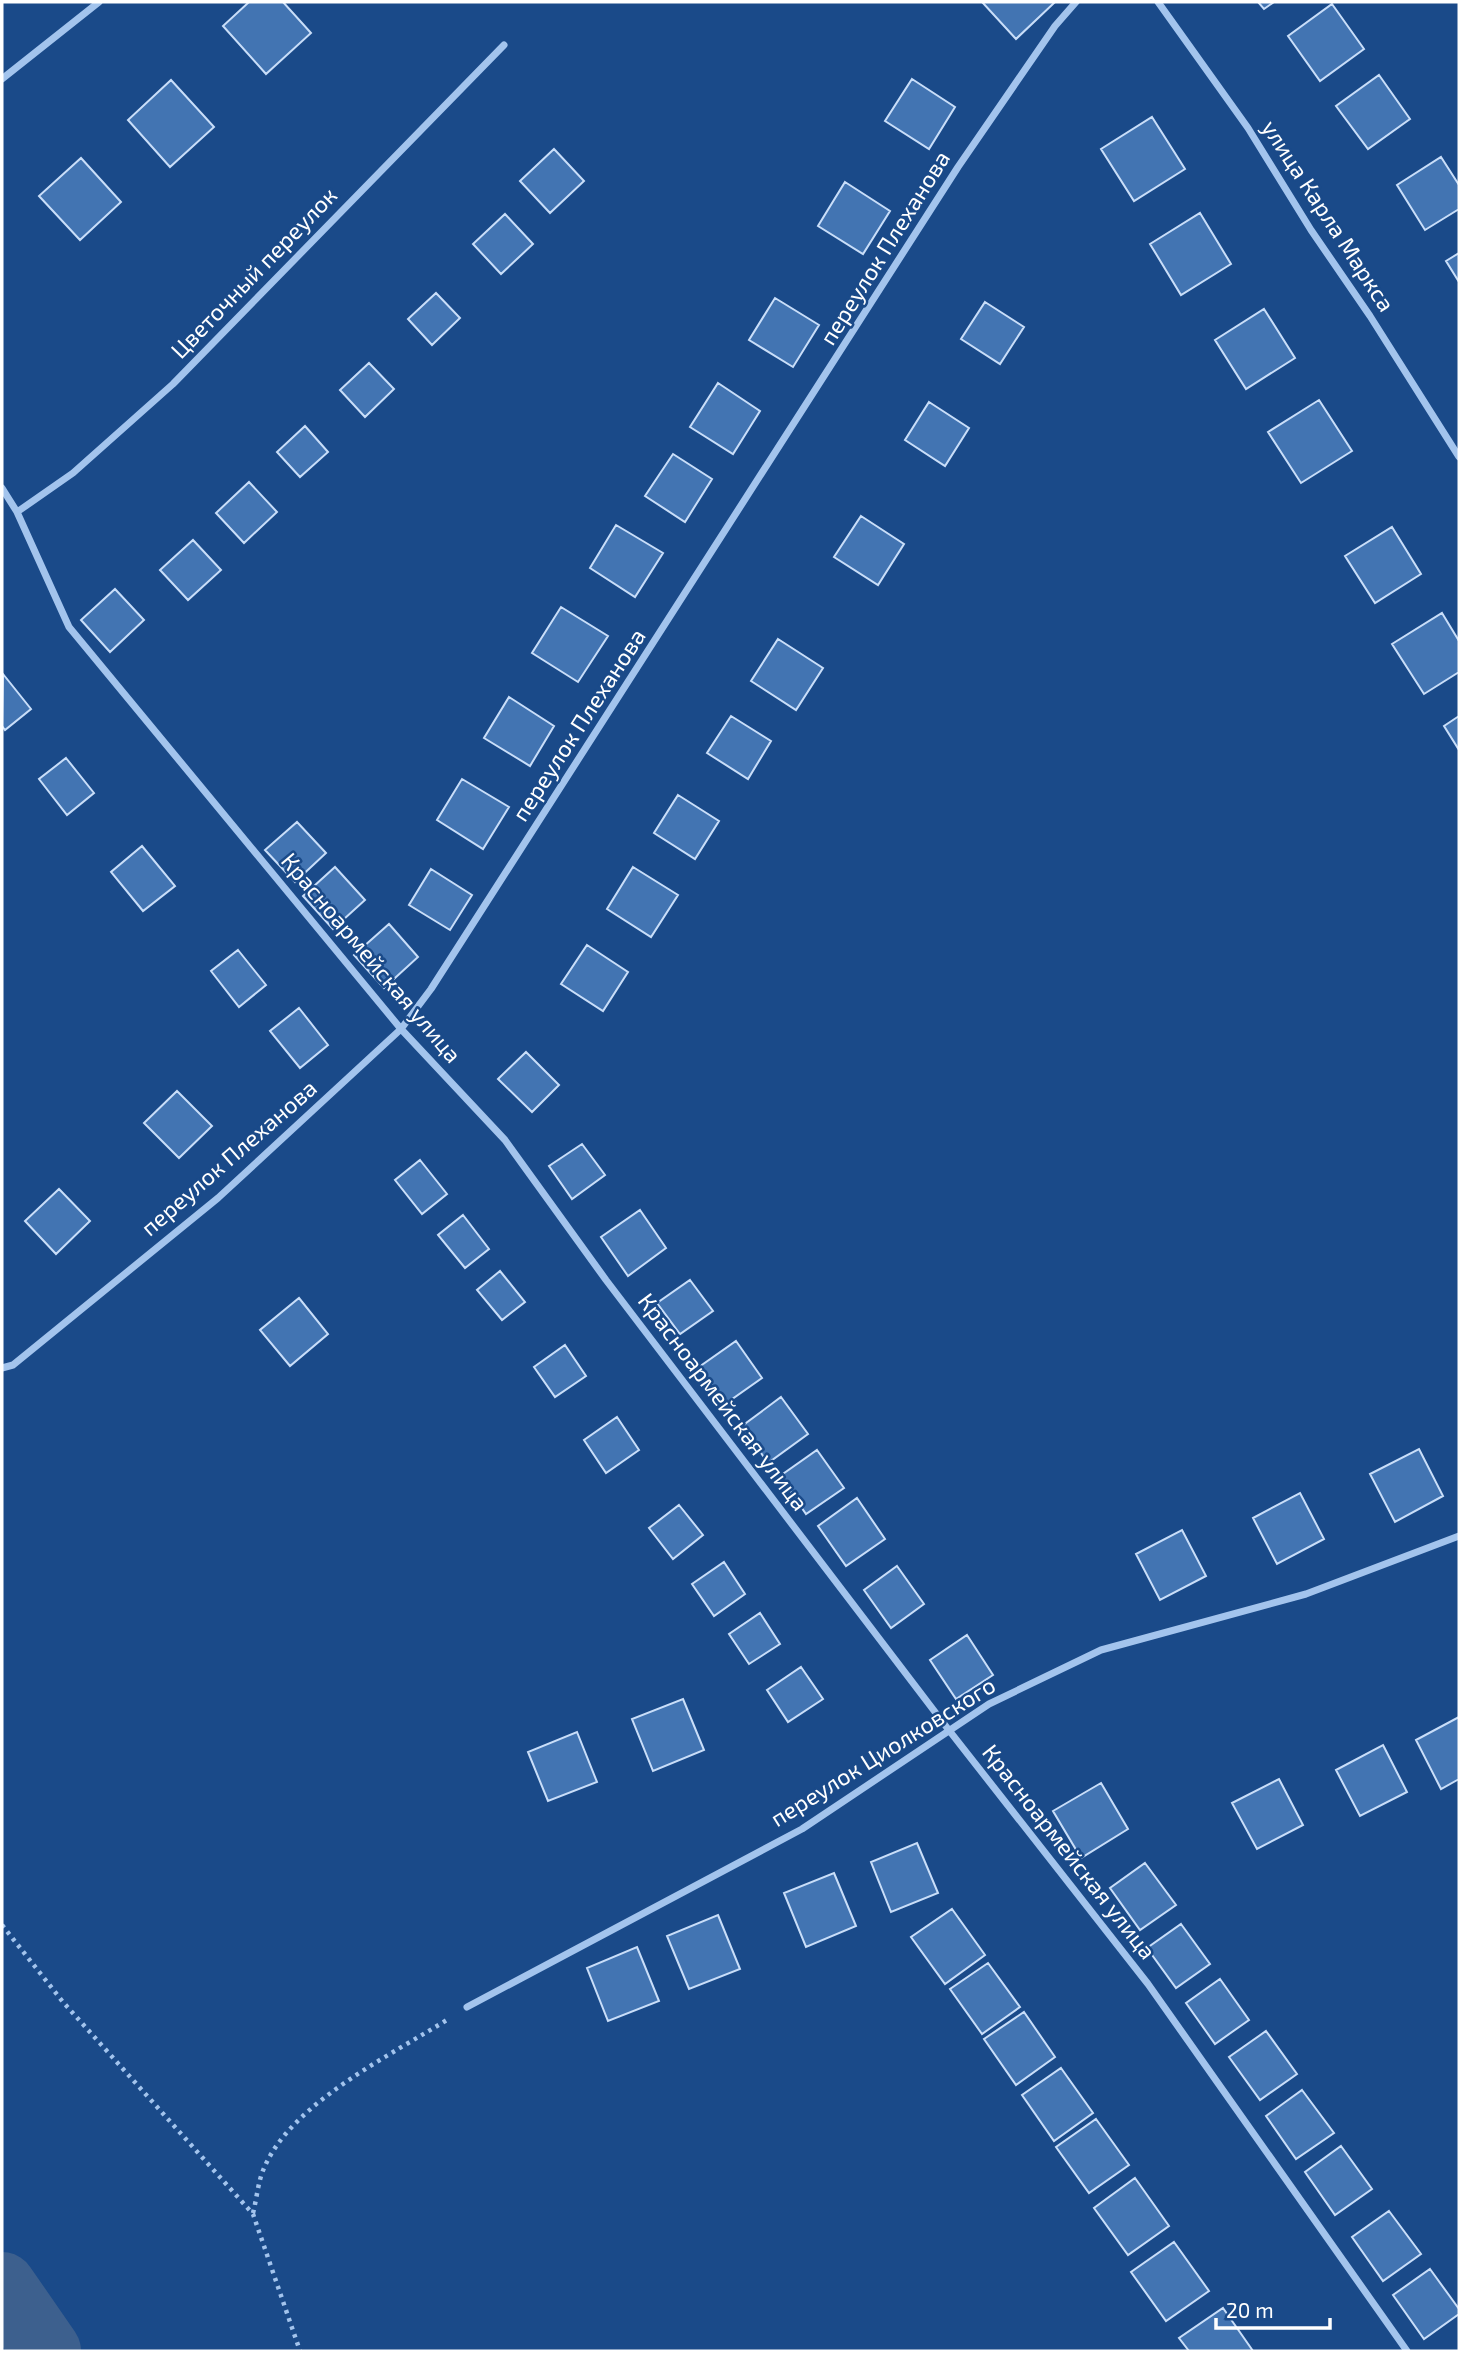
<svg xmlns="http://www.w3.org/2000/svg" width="1461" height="2353" font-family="'Exo 2',sans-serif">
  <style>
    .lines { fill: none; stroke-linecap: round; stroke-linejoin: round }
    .river { stroke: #3d608e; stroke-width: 68 }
    .building { fill: #4274b2; stroke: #c9def9; stroke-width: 2 }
    .path { stroke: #a3c4ed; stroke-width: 4.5; stroke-dasharray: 3.5 5; stroke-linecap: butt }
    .minor { stroke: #a3c4ed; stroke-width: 7 }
    .labels { text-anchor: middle; stroke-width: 5; stroke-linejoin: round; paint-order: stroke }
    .street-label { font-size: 23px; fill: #fff; stroke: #1a4a89 }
  </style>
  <rect width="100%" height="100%" fill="#1a4a89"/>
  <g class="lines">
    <path class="river" d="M2 2286 47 2351"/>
  </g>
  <path class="building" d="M249 2H283L311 33 266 74 223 26Z
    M982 2H1053L1054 3 1016 39Z
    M1258 2H1274L1264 9Z
    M1332 4 1364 49 1320 81 1288 36Z
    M1379 75 1410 119 1368 149 1336 106Z
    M912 79 955 107 929 149 885 121Z
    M171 80 214 127 170 167 128 120Z
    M1152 117 1185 169 1134 201 1101 149Z
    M554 149 584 181 550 213 520 181Z
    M1441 157 1459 185V209L1425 230 1397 185Z
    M81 158 121 202 80 240 39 196Z
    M845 182 890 211 863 254 818 226Z
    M1200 213 1231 264 1181 295 1150 244Z
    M505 214 533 244 501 274 473 244Z
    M1459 253V282L1446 261Z
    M436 293 460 318 432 345 408 319Z
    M775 298 819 325 793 367 749 340Z
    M985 302 1024 327 1000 364 961 339Z
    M1264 309 1295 358 1246 389 1215 340Z
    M369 363 394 389 365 417 340 390Z
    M718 383 760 411 733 454 690 427Z
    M1319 400 1352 451 1301 483 1268 432Z
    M929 402 969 428 945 466 905 440Z
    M305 426 328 452 300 477 277 452Z
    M673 454 712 479 685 522 645 496Z
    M249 482 277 512 244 543 216 513Z
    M861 516 904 544 878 585 834 557Z
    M616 525 663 553 635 597 590 568Z
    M1392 527 1421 574 1375 603 1345 556Z
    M193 540 221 570 188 600 160 570Z
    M115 589 144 620 110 652 81 620Z
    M561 607 608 636 578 682 532 653Z
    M1442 613 1459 641V672L1424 694 1392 644Z
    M778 639 823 668 796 710 751 681Z
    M3 674 31 709 5 730 2 726Z
    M509 697 554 726 530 766 484 738Z
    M731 716 771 741 748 779 707 753Z
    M1459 716V750L1444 726Z
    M66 758 94 793 67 815 39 779Z
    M462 779 509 807 483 849 437 820Z
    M678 795 719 821 695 859 654 833Z
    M297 822 326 853 295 882 265 850Z
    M142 846 175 886 143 911 111 872Z
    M335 867 365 900 333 929 303 896Z
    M633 867 678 895 651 937 607 909Z
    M431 869 472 895 450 930 409 905Z
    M389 924 418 957 384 988 354 955Z
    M587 945 628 972 603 1011 561 984Z
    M238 950 266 985 239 1007 211 971Z
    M299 1008 328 1045 300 1068 270 1031Z
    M526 1052 559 1085 532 1112 498 1079Z
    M177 1091 212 1126 179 1158 144 1123Z
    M582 1144 605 1175 572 1199 549 1166Z
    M420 1160 447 1194 422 1214 395 1180Z
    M59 1189 90 1221 56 1254 25 1221Z
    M640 1210 666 1248 628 1276 601 1237Z
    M463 1215 489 1249 465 1268 438 1235Z
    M500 1271 525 1302 502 1320 477 1290Z
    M690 1280 713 1311 680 1334 657 1303Z
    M299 1298 328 1334 290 1366 260 1330Z
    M736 1341 762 1378 725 1404 699 1367Z
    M565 1345 586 1376 555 1397 534 1367Z
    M781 1397 808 1434 768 1463 742 1426Z
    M617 1417 639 1450 606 1473 584 1440Z
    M1419 1449 1443 1496 1395 1522 1370 1474Z
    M817 1450 844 1488 806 1514 780 1476Z
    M1300 1493 1324 1539 1277 1564 1253 1518Z
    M857 1498 885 1539 846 1566 818 1526Z
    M679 1505 703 1535 673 1559 649 1528Z
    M1182 1530 1206 1576 1160 1600 1136 1554Z
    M724 1562 745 1594 714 1616 692 1584Z
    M897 1566 924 1604 891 1628 864 1590Z
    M760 1613 780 1644 749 1664 729 1634Z
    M967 1635 993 1675 956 1699 930 1660Z
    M801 1667 823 1699 788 1722 767 1690Z
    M683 1699 704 1750 653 1771 632 1719Z
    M1459 1717V1779L1441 1789 1416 1740Z
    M577 1732 597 1782 548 1801 528 1752Z
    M1383 1745 1407 1792 1360 1816 1336 1770Z
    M1279 1779 1303 1825 1257 1849 1232 1803Z
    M1101 1783 1128 1829 1081 1858 1053 1811Z
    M917 1843 938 1893 891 1912 871 1862Z
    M1145 1863 1176 1905 1140 1930 1110 1888Z
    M834 1873 856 1926 806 1947 784 1893Z
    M952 1909 985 1955 945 1984 911 1937Z
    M718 1915 740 1969 689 1989 667 1936Z
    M1181 1924 1210 1964 1176 1988 1147 1948Z
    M637 1947 659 2001 608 2021 587 1968Z
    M988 1963 1020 2007 982 2034 950 1989Z
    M1220 1979 1249 2020 1215 2044 1186 2003Z
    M1024 2012 1055 2057 1016 2085 984 2039Z
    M1266 2031 1297 2074 1260 2100 1229 2057Z
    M1061 2068 1093 2113 1054 2141 1022 2095Z
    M1302 2090 1334 2133 1296 2159 1266 2116Z
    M1096 2119 1129 2165 1089 2193 1056 2147Z
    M1341 2146 1372 2189 1335 2215 1305 2172Z
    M1135 2178 1169 2226 1128 2255 1094 2208Z
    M1389 2211 1421 2254 1383 2281 1352 2237Z
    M1174 2242 1209 2291 1166 2321 1131 2272Z
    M1430 2269 1459 2309V2314L1424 2339 1393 2295Z
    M1223 2308 1253 2351H1189L1179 2338Z"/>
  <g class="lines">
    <path class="path" d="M2 1925 63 2002 253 2214 300 2351
      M253 2213C257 2198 258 2180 265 2166 293 2102 393 2054 450 2018"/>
    <path class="minor" d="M1158 2 1248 128 1311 230 1370 316 1459 457
      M2 79 99 2
      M2 488 17 512 69 627 401 1029 505 1140 606 1280 948 1729 1148 1984 1407 2351
      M17 512 73 473 173 384 504 45
      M2 1368 13 1365 218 1198 401 1029 431 989 958 167 1055 26 1076 2
      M467 2007 802 1829 989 1704 1101 1650 1306 1594 1459 1536"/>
  </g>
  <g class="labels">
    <g class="street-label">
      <text transform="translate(1328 216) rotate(57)" y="8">улица Карла Маркса</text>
      <text transform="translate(885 248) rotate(-58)" y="8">переулок Плеханова</text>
      <text transform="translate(254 273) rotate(-46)" y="8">Цветочный переулок</text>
      <text transform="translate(579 725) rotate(-57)" y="8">переулок Плеханова</text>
      <text transform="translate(371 958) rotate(50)" y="8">Красноармейская улица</text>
      <text transform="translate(229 1158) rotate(-41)" y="8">переулок Плеханова</text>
      <text transform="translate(723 1402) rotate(53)" y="8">Красноармейская улица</text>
      <text transform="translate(883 1752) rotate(-32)" y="8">переулок Циолковского</text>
      <text transform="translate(1069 1852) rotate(52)" y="8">Красноармейская улица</text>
    </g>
  </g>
  <rect width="1461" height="2353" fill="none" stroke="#ffffff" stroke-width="7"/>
  <path d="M1216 2318v10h114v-10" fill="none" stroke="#ffffff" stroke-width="3.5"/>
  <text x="1226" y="2318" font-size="21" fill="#ffffff" stroke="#1a4a89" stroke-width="5" paint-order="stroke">20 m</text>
</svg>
